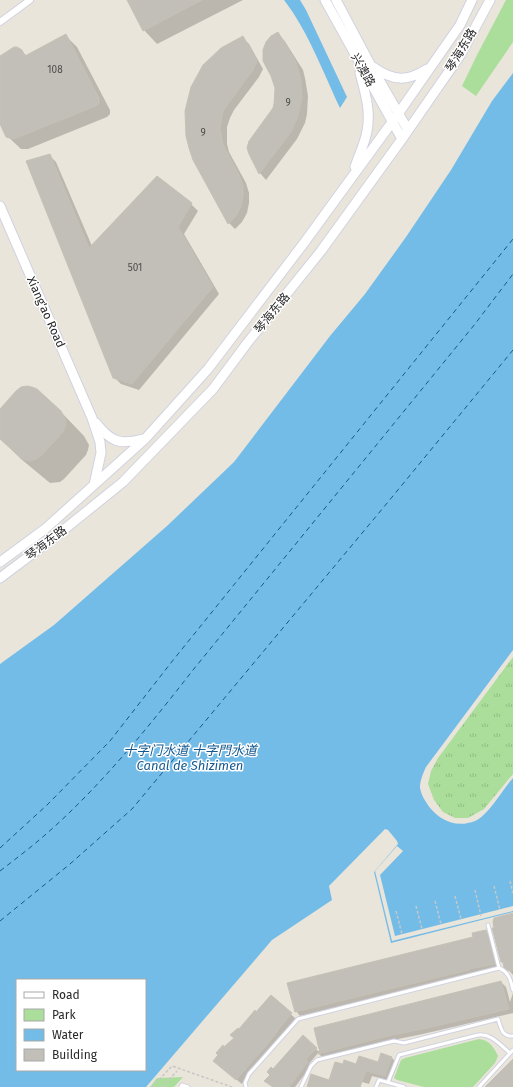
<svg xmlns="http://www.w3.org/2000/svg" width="513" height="1087" font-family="'Fira Sans','Noto Sans SC',sans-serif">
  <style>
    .grass { fill: url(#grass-tufts) }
    .park { fill: #aade9a }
    .water { fill: #73bce7; fill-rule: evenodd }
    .pier { fill: #eae5db }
    .shadow { fill: #0003 }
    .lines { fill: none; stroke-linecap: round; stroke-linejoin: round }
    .ferry { stroke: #155990; stroke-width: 1; stroke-dasharray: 5 4; stroke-linecap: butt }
    .building { fill: #c2bfb8; stroke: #c5c1b5 }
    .lane-casing { stroke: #d0d2e1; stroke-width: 5 }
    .street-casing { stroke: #d0d2e1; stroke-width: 8 }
    .secondary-casing { stroke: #d0d2e1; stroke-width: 11 }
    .path { stroke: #c7c7c7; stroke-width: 1.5; stroke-dasharray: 3 2; stroke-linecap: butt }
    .lane { stroke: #fff; stroke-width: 3 }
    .street { stroke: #fff; stroke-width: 6 }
    .secondary { stroke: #fff; stroke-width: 9 }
    .labels { text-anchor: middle; stroke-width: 3; stroke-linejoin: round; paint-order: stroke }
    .number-label { font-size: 10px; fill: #4f4e4d }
    .street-label { font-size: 12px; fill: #292929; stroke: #fff }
    .water-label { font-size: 13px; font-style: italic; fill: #155990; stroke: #fff }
  </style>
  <defs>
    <pattern id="grass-tufts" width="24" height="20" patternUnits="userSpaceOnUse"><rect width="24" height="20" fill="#aade9a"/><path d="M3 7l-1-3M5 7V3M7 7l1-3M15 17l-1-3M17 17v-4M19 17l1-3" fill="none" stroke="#92be85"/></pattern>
  </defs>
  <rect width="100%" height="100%" fill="#eae5db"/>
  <path class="grass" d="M513 657V774L484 809 468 818H455L443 812 434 800 428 784 431 771 438 758Z"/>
  <path class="park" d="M506 0H513V42L476 96 462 86 477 55Z
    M479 1039C489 1040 494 1047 498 1056L495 1063 473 1087H424L397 1080 394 1078 401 1060 405 1058Z
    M183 1077 174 1087H150L157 1078Z"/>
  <path class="water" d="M284 0H300L306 10 347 97 340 108C323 72 308 31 284 0Z
    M513 73V650L426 767C423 774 420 780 420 788 421 793 423 798 426 802 436 819 455 829 475 821 488 816 503 789 513 778V912L391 943 374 872 398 844 397 841 388 830 385 829 329 886 332 900 272 940 146 1087H0V664L54 625 167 526 234 462 330 336 365 294 406 237 451 170 492 101ZM17 980H145V1070H17Z"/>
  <path class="pier" d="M397 846 403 851 380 875 395 936 513 906V911L392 941 375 871Z"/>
  <path class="shadow" d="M128 0H243L157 44 144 30Z
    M278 34 284 40 303 70 305 78 308 96 307 114 305 123 297 139 266 180 260 173 249 154 275 105Z
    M66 36 77 47 110 110V114L107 117 28 149H21L5 134 0 122V58L19 49 27 56Z
    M242 37 249 44 263 69 259 77 234 110 230 118 227 127V144L229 152 246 183 249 193V203L247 213 242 222 235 229 229 223 194 160Z
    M49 155 56 162 92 246 191 204 198 211 184 234 219 294 139 390 121 384 114 377Z
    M0 411 61 412 84 436 89 445 88 450 86 455 64 479 60 482 50 483 21 459 0 438Z
    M513 915V975L502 962Z
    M486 931 491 936 499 968 300 1016 296 1011 474 937Z
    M501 982 506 987 510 1002 513 993V1013L423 1034 393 1040 323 1058 318 1053 309 1064 311 1066 295 1087H273L271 1075 273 1071 303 1036 319 1052 320 1049 315 1029Z
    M271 996 296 1019 271 1051 242 1084 219 1066 224 1048 235 1038 239 1030Z
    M392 1058 398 1064 391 1081 372 1076 369 1084 362 1082 360 1087H308L330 1081 343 1066 378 1064Z"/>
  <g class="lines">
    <path class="ferry" d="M0 848 47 805 110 741 170 664 513 239
      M0 871C13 861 26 851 38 841 96 792 147 729 193 670L475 324 513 274
      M0 921 70 864 132 809 388 502 513 350"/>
  </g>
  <path class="building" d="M127 0H202L143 31Z
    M278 32 296 62 301 80 302 98 298 116 291 132 259 174 249 154 247 148 249 141 273 108 274 104 275 88 271 76 263 61V50L266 42 271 36Z
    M66 34 99 98V103L96 106 16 138 13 139 6 137 0 124V56L14 47H17L22 50 25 56Z
    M243 36 257 61 253 70 223 111 220 128 223 144 239 175 243 185V196L241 206 236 216 228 224 193 160 189 148 186 136 185 111 191 87 203 65 221 48Z
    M50 154 89 248 157 176 192 203 178 227 213 287 132 384 113 378 26 161Z
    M27 386 32 387 37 389 61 411 66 421 65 427 63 432 41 456 36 459 31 461 25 460 20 457 0 439V409L16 391 21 387Z
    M513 913V970L509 971 504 968 503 962H501L492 928H494L493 922 494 918Z
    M486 930 495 964 469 969V970L452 974 295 1012 287 983 473 937 472 933Z
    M501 981 509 1009 418 1030 388 1036 318 1054 320 1048 319 1049 314 1028Z
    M271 995 292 1013 277 1031H278L266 1046 236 1080 213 1061 218 1055 216 1053 223 1045 224 1047 234 1038 230 1035 238 1028 239 1029 255 1010 256 1012Z
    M303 1035 317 1048 306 1059 308 1062 289 1087H273L264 1081 270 1075 267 1072 271 1067 273 1069Z
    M381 1053 392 1057 385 1076 366 1071 360 1087H307L311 1074 329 1080 335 1062 343 1064 344 1060 356 1064 359 1056 378 1062Z
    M513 1059V1087H485Z"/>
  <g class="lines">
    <defs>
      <path id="lane" d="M488 925 499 968C509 972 511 981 513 990
        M388 1082 399 1055 478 1035C491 1033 500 1045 510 1053
        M181 1087 182 1085 188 1087
        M246 1087 245 1083 249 1074 298 1019 499 968
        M301 1087 311 1066 317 1060 394 1041 404 1043 498 1019C501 1028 502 1037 513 1036
        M376 1087 379 1080 404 1087
        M479 1087 513 1050"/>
      <path id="street" d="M0 22 30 0"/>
      <path id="secondary" d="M325 0 402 139
        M336 0 370 64 408 130
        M373 67C393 81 407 82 427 69
        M355 167C359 155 365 143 367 131 371 111 365 92 360 73
        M0 206 92 418 100 442 101 453 94 485
        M96 423C111 442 119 445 143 439
        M0 562 45 529 145 439 208 369 304 243 398 114 460 25 472 0
        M0 578 56 536 123 482 213 389 248 342 321 251 402 139 461 54 490 0"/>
    </defs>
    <use href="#lane" class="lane-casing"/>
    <use href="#street" class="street-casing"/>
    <use href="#secondary" class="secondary-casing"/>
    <path class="path" d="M510 881 513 893
      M494 886 500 910
      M475 890 481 916
      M455 896 461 919
      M435 901 441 924
      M416 906 422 929
      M396 911 402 934
      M152 1087 172 1066 232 1087
      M162 1087 177 1071"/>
    <use href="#lane" class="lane"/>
    <use href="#street" class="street"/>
    <use href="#secondary" class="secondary"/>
  </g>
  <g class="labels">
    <g class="number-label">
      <text x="55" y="73">108</text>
      <text x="288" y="106">9</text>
      <text x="203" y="136">9</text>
      <text x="135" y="271">501</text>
    </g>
    <g class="street-label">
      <text transform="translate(461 50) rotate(-59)" y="4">琴海东路</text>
      <text transform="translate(363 70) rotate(61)" y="4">兴澳路</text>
      <text transform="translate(46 312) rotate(66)" y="4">Xiang'ao Road</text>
      <text transform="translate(272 313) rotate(-51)" y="4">琴海东路</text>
      <text transform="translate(46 543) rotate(-37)" y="4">琴海东路</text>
    </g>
    <g class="water-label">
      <text x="190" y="755">十字门水道 十字門水道<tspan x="190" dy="15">Canal de Shizimen</tspan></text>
    </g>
  </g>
  <rect x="16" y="979" width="130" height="92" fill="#ffffff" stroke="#a9a9a9"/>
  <rect x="24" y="992" width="20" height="6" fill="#ffffff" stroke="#a9a9a9"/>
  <text x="52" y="999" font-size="12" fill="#292929">Road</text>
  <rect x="24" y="1009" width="20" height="12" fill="#aade9a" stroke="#a9a9a9"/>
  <text x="52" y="1019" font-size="12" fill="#292929">Park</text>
  <rect x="24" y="1029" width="20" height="12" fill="#73bce7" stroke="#a9a9a9"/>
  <text x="52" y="1039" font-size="12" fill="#292929">Water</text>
  <rect x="24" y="1049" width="20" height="12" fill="#c2bfb8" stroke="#a9a9a9"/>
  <text x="52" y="1059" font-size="12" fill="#292929">Building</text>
</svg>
